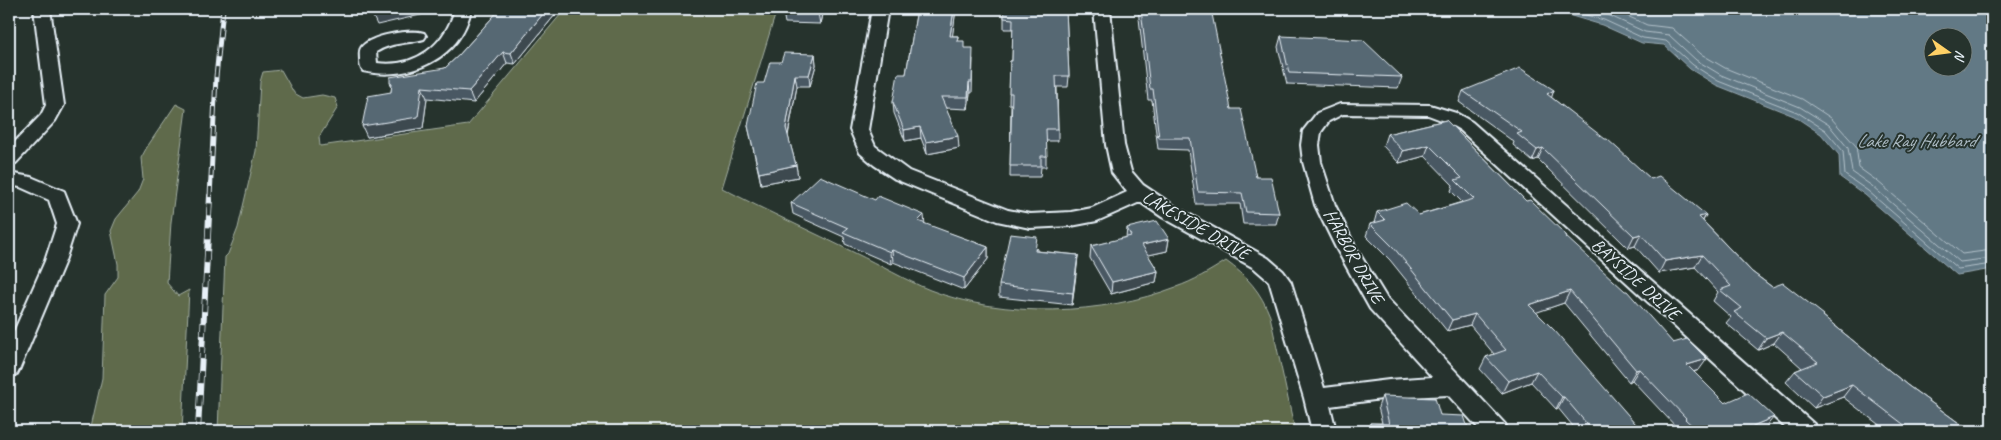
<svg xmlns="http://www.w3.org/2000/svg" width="2001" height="440" font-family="Caveat,sans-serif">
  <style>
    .green { fill: #5e6a4b; stroke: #a3aea2 }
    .water { fill: #627985; stroke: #98a9b3; fill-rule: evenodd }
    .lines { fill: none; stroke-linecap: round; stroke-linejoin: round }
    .shore { stroke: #b2c1ca; stroke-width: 1 }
    .street-casing { stroke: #e8f1f8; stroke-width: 4 }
    .street { fill: #26332d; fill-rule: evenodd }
    .rail-far1-casing { stroke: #e8f1f8; stroke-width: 5 }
    .rail-casing { stroke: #e8f1f8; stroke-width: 6 }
    .rail-far1 { stroke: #26332d; stroke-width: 3; stroke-dasharray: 10; stroke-linecap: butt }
    .rail { stroke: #26332d; stroke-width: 4.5; stroke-dasharray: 12; stroke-linecap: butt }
    .wall { fill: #4a5963; stroke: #e8f1f8 }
    .shaded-wall { fill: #3c4850; stroke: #e8f1f8 }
    .building { fill: #566773; stroke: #e8f1f8 }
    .labels { text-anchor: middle; stroke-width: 4; stroke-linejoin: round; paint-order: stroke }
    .street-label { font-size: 18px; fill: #e8f1f8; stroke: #26332d }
    .water-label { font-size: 19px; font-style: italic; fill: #acbbc4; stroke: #26332d }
  </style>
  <rect width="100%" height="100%" fill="#26332d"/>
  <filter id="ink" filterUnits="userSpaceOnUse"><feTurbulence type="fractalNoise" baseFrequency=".02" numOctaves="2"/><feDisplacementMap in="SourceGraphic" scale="10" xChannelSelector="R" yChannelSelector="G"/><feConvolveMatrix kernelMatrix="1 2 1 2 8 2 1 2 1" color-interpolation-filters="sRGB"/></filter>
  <g filter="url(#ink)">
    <path class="green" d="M560 9H777L722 188C766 211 811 231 855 253 880 265 905 280 930 290 1004 319 1103 315 1176 287 1194 281 1210 271 1226 261 1247 276 1261 292 1270 316L1295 431H218L225 257 228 254 238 228 256 151 260 82 263 72 281 70 294 93 303 98 322 95 335 98 338 107 319 137 320 146 468 125 561 14Z
      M176 104 186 109 171 222 167 283 178 296 189 290 182 431H90L102 378 105 295 118 277V264L111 231 116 219 138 192 143 179 141 158 147 147Z"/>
    <path class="water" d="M1524 9H1992V269L1957 275 1865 195 1840 177 1839 155 1821 134 1794 116 1716 85 1690 69 1664 45 1642 43 1602 25 1558 12ZM1934 38H1964V68H1934Z"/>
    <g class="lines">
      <path class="shore" d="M1564 9 1604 20 1643 38 1666 41 1693 65 1718 81 1797 112 1825 130 1843 151 1845 175 1868 191 1958 269 1992 264
        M1587 9 1606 14 1645 32 1669 35 1696 60 1721 75 1800 107 1829 125 1848 148 1852 172 1872 186 1960 262 1992 258
        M1612 9 1647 25 1672 28 1701 54 1725 68 1802 99 1831 118 1856 146 1859 168 1877 181 1962 254 1992 250"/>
      <defs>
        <path id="street" d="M34 9H50L64 105 55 121 16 163 9 165V148L41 115 46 105Z
          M455 9H471C462 58 409 82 363 71 360 67 360 64 360 60 360 56 359 51 361 48 369 35 410 29 424 33L426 36 424 39C407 44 391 42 376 52L377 63C416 68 445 45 455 9Z
          M872 9H888L868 130 875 146 909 171 1008 210 1030 214 1071 212 1092 208 1127 192 1112 173 1106 145 1094 9H1110L1124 145 1131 171 1143 185 1176 207 1268 258 1283 271 1291 282 1324 388 1389 380 1432 377 1370 309 1336 248 1315 205 1303 162 1301 145 1303 131 1317 113 1340 104 1430 105 1456 113 1472 122 1814 424 1817 431H1789L1460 130 1444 121 1428 115 1343 114 1329 121 1321 132 1319 145 1321 162 1335 205 1356 248 1386 297 1505 424 1508 431H1481L1448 395 1389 398 1330 406 1336 431H1312L1304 398 1269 281 1254 268 1162 217 1140 202 1097 221 1071 226 1030 228 997 221 895 179 874 165 860 153 850 130Z
          M9 173 31 177 64 191 77 224 65 261 20 368 17 374 9 377V343L45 261 57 224 49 200 20 187 9 185Z"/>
      </defs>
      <use href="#street" class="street-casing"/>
      <use href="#street" class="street"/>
      <defs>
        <path id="rail-far1" d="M210 197 216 77 223 9"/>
        <path id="rail" d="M198 431 210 196"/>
      </defs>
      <use href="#rail-far1" class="rail-far1-casing"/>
      <use href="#rail" class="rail-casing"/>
      <use href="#rail-far1" class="rail-far1"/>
      <use href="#rail" class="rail"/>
    </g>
    <path class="wall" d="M500 9H559V10L515 64 507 63 474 103 427 98 423 128 367 137 391 92 392 86 390 83 445 68 459 55Z
      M823 9 820 24 785 23 783 12Z
      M917 9H956L952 36H958V41L973 59 972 93H970L968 109 946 108 959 148 927 154 921 138 905 141 894 113 893 102 906 74Z
      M993 9H1066L1069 76 1068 87H1057L1058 129V141H1046V167H1041L1040 177H1010L1011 104H1009L1010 61H1012L1013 29H1004V9Z
      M1138 9H1194V14L1231 109 1256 177 1279 213 1276 224H1243L1240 204H1196L1188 150 1158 149 1152 100H1148Z
      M1281 36 1402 77 1398 88 1287 84 1278 47Z
      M815 54 816 65 810 86H797L788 136 796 165 798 177 761 184 748 126 764 83 781 62Z
      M1554 90 1551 97 1651 179 1706 215 1703 221 1752 272 1772 287 1824 315 1823 316 1907 385 1970 431H1887L1843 397 1814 408 1786 382 1795 371 1802 368 1774 343 1758 350 1726 323 1731 317 1713 301 1718 292 1695 267 1659 273 1635 246 1628 248 1538 159 1532 161 1513 145 1514 142 1459 102 1463 91Z
      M1446 120 1526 201 1567 236 1566 238 1673 343 1699 370 1694 372 1725 403 1765 428 1758 431H1678L1677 430 1678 429 1632 380 1629 382 1564 303 1536 312 1642 431H1577L1558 408 1556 409 1531 382 1502 393 1480 369 1486 357 1494 354 1470 325 1447 331 1390 260 1366 236 1370 224 1374 223 1377 212 1419 215 1462 202 1451 191 1453 185 1425 156 1399 163 1383 146 1387 134Z
      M791 203 924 224 988 247V259L964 290 893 262 891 264 845 244 844 237 793 214Z
      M1127 228 1169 239 1167 251 1148 255 1158 271 1156 282 1111 294 1090 258 1091 246 1126 238Z
      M1037 248V251L1078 255 1072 305 999 297V285Z
      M1382 396 1440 415 1469 431H1367L1370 423H1382L1378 407Z"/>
    <path class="shaded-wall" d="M397 9H442V10L377 25 372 14Z
      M547 9H559V10L515 64 511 53Z
      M819 9H823L820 24 818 13Z
      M954 9H956L951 47 950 36Z
      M503 52 507 63 474 103 469 91Z
      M815 54 816 65 810 86 809 75Z
      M795 75 797 86 787 139 786 128Z
      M969 82 970 93 968 109V97Z
      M422 87 427 98 423 128 367 137 362 126Z
      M1554 90 1550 102 1547 94Z
      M920 127 921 138 905 141 904 130Z
      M958 136 959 148 927 154 926 142Z
      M1429 145 1425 156 1399 163 1403 151Z
      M1543 148 1538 159 1532 161 1537 150Z
      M796 165 798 177 761 184 759 173Z
      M924 215 925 226 918 221Z
      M1706 215 1699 227V217Z
      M1641 234 1635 246 1628 248 1634 236Z
      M1169 239 1167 251 1140 257 1142 245Z
      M988 247V259L964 290V278Z
      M892 250 893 262 891 264 890 252Z
      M1078 255 1077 267 1072 305 1073 293Z
      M1702 255 1695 267 1659 273 1665 261Z
      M1158 271 1156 282 1111 294 1112 282Z
      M1570 291 1564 303 1523 317 1529 305Z
      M1475 314 1470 325 1447 331 1452 320Z
      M1782 332 1774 343 1758 350 1766 338Z
      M1707 359 1699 370 1680 376 1687 365Z
      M1639 369 1632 380 1629 382 1636 370Z
      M1537 371 1531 382 1502 393 1508 381Z
      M1852 385 1843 397 1814 408 1823 396Z
      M1562 397H1564L1558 408 1556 409Z
      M1774 417 1765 428 1758 431H1745L1748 428Z"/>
    <path class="building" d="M371 9H397L372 14Z
      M500 9H547L511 53 503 52 469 91 422 87 418 117 362 126 368 96 391 92 392 83H390V77L445 68 459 55Z
      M784 9H819L818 13 783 12Z
      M917 9H954L950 36H958L957 41H964V48H973L972 82H969L968 97H941L958 136 926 142 920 127 904 130 893 102 898 74H906Z
      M1004 9H1066L1069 76H1056L1058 129H1046L1047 156H1041V166H1010L1012 93H1009L1010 61H1012L1013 19 1004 18Z
      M1141 9H1194V14H1212L1231 109H1241L1256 177H1271L1279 213 1246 212 1242 193 1198 192 1190 138H1159L1153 89H1150Z
      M1281 36 1363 40 1402 77 1289 73Z
      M784 53 815 54 809 75H795L786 128 796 165 759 173 748 126 757 83H764L770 62H781Z
      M1520 68 1554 90 1547 94 1605 139H1607L1651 179 1659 176 1706 215 1699 217 1752 272 1772 287 1783 283 1824 315 1823 316 1907 385 1970 431H1899L1907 427 1852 385 1823 396 1795 371 1818 362 1782 332 1766 338 1734 312 1742 308 1720 290 1731 286 1702 255 1665 261 1641 234 1634 236 1543 148 1537 150 1517 134 1522 132 1463 91Z
      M1446 120 1526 201 1530 200 1567 236H1565L1625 291H1627L1673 343 1687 339 1707 359 1687 365 1725 403 1748 393 1774 417 1748 428 1751 431H1698L1685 419 1686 418 1639 369 1636 370 1570 291 1529 305 1555 331 1642 431H1586L1592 430 1564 397H1562L1537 371 1508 381 1486 357 1506 350 1475 314 1452 320 1394 248 1370 224 1385 220 1377 212 1406 203 1419 215 1474 199 1455 180 1462 178 1429 145 1403 151 1387 134Z
      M820 176 875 200 878 196 924 215 918 221 988 247 964 278 892 250 890 252 843 232 848 228 791 203Z
      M1157 221 1169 239 1142 245 1158 271 1112 282 1091 246 1131 236 1127 228Z
      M1010 234 1037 237 1035 251 1078 255 1073 293 999 285Z
      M1382 396 1435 398 1440 415 1464 416 1469 431H1372L1370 423 1389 424Z"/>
  </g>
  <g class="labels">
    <g class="street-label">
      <text transform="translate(1196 225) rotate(30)" y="6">LAKESIDE DRIVE</text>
      <text transform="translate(1354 256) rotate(61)" y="6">HARBOR DRIVE</text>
      <text transform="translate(1636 279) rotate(42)" y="6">BAYSIDE DRIVE</text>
    </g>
    <g class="water-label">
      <text x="1916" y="147">Lake Ray Hubbard</text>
    </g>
  </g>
  <rect width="2001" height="440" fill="none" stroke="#26332d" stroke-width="30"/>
  <rect x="15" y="15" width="1971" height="410" fill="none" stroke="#e8f1f8" stroke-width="2" filter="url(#ink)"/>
  <g transform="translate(1948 52) rotate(104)"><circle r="24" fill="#26332d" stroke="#747f7e"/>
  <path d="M0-4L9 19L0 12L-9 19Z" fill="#ffd166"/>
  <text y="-8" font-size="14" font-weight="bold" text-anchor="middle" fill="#e8f1f8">N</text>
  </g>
</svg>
